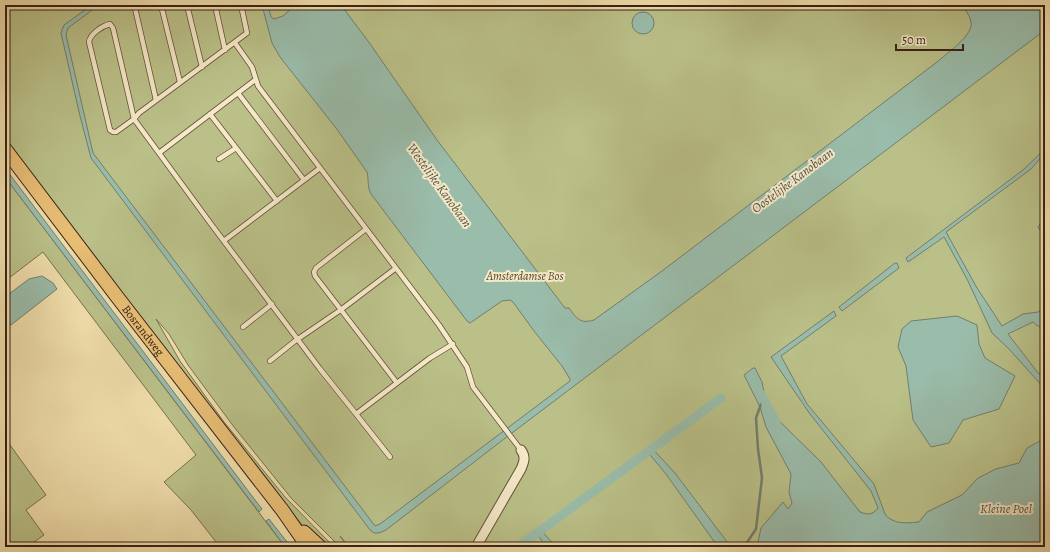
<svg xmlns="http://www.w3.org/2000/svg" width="1050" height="552" font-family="Alegreya,serif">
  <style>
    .green { fill: #bac088; stroke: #78704f }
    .water { fill: #9abcaa; stroke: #727e6f }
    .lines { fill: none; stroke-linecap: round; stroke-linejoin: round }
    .stream { stroke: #727e6f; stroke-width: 2.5 }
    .canal { stroke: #9abcaa; stroke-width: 9 }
    .lane-casing { stroke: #65503b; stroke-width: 6 }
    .street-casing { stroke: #65503b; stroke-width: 11 }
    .primary-casing { stroke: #372116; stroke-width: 15 }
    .lane { stroke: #f5e9c8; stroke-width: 4.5 }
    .street { stroke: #f5e9c8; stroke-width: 9 }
    .primary { stroke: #e8be75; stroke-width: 13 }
    .labels { text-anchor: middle; stroke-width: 4; stroke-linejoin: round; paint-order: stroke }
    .park-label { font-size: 12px; font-style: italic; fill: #584932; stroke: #f5e9c8 }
    .street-label { font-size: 12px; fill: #372116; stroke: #f5e9c8 }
    .water-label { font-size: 13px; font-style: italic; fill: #555042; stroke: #f5e9c8 }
  </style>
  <rect width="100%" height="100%" fill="#efddaa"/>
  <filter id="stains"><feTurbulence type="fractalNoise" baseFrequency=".005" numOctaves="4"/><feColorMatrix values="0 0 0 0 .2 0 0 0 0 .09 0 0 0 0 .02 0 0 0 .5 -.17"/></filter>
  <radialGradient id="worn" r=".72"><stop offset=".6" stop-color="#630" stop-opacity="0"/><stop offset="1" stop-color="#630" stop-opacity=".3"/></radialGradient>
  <path class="green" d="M5 5H1045V547H349L340 536 348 547H340L292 499 279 483 234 427 188 365 169 334 156 319 180 361 224 422 285 497 334 547H323L307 531 281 499 220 425 5 138Z
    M5 177 285 547H220L191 510 164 482 196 455 43 252 5 281Z
    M5 438 46 495 26 510 44 535 27 547H5Z"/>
  <path class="water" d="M92 5H99L68 28 66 35 93 153 375 526 380 524 570 381V379L562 366 534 331 513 302 510 300 502 301 470 323 467 321 371 194C367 187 369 180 367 172L336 128 280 57 272 43 262 5H268L271 17 274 19 283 16 295 5H341L368 41 437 140 565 308H569C577 319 580 324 594 320L662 271 937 62C946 54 974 35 971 22 970 15 965 10 962 5H1045V30L504 439 386 530 379 533H374L370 530 91 158 80 116 61 33 64 25Z
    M632 23a11 11 0 1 1 22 0a11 11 0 1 1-22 0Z
    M1045 149V153L1031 169 946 232 977 288 1002 326 1023 314 1038 312 1045 306V329L1036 325 1033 322 1008 334 1038 373 1045 377V391V389L1008 348 992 333 967 279 944 237 908 262 906 258 1023 170Z
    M5 168 252 496 262 509 259 512 5 177Z
    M1045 216V238L1038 227Z
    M895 263H897L899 268 842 311 839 307Z
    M42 276 53 283 57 289 11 325 5 318V297L29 279Z
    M834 311 836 316 781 356 807 404 874 484 885 514C893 525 908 523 919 522L927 512 962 495 978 478 996 469 1019 463 1027 448 1040 441 1045 435V547H761L758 542 761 528 783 502 788 509 792 503 789 492 791 474 766 427 760 407 744 375 753 368H755L762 382 767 409 821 462 860 512C867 515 873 515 878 508L871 491 810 414 771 357Z
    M957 316 977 325 979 344 985 358 1015 376 999 409 963 420 949 443 931 447 913 420 906 366 898 347 902 329 911 321Z
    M650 446 675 473 731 547H718L666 474 646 450Z
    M269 519 291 547H285L266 521Z
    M540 529 556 547H546L536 532Z"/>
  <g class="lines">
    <path class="stream" d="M744 547 756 529 762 478 758 449 756 418 761 404"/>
    <path class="canal" d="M761 394 776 422
      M518 547 721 398"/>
    <defs>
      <path id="lane" d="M135 5V8L156 100
        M161 5 180 82
        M187 5 202 67
        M215 5 225 50
        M241 5 247 33 139 113 134 119 116 132H113L110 130 89 42C90 34 102 26 110 24L113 28 134 119 211 224 320 369 356 414 430 358 453 344
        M235 43 252 67 258 86 439 325 467 367 473 387 521 450
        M238 93 304 180
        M210 114 277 201
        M159 153 255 80
        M219 159 236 148
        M366 229 316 268 314 272 315 276 397 383
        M225 240 320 168
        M243 327 272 304
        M270 361 295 341 342 309 396 268
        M356 414 390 457"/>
      <path id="street" d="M476 547 521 469C524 462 526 457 521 450"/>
      <g id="primary">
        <path id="s1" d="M5 149 118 298 283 511 308 547"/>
        <path d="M304 532 320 547"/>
      </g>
    </defs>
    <use href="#lane" class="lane-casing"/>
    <use href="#street" class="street-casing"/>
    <use href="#primary" class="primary-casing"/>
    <use href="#lane" class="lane"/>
    <use href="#street" class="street"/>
    <use href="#primary" class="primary"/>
  </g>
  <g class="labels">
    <g class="park-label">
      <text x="525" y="280">Amsterdamse Bos</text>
    </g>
    <g class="street-label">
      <text dy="4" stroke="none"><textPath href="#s1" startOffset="228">Bosrandweg</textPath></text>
    </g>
    <g class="water-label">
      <text transform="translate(792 180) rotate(-37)" y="5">Oostelijke Kanobaan</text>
      <text transform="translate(440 185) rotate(54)" y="5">Westelijke Kanobaan</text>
      <text x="1006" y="513">Kleine Poel</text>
    </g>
  </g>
  <rect width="1050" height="552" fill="none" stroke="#efddaa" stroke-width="20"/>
  <rect x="6" y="6" width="1038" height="540" fill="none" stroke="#372116" stroke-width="2"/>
  <rect x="10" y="10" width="1030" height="532" fill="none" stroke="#372116"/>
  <path d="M896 44v6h67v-6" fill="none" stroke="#372116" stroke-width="2"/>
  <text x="902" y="44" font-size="12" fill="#372116" stroke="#f5e9c8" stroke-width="3" paint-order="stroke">50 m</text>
  <rect width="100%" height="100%" filter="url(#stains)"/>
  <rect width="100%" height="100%" fill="url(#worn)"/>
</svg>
